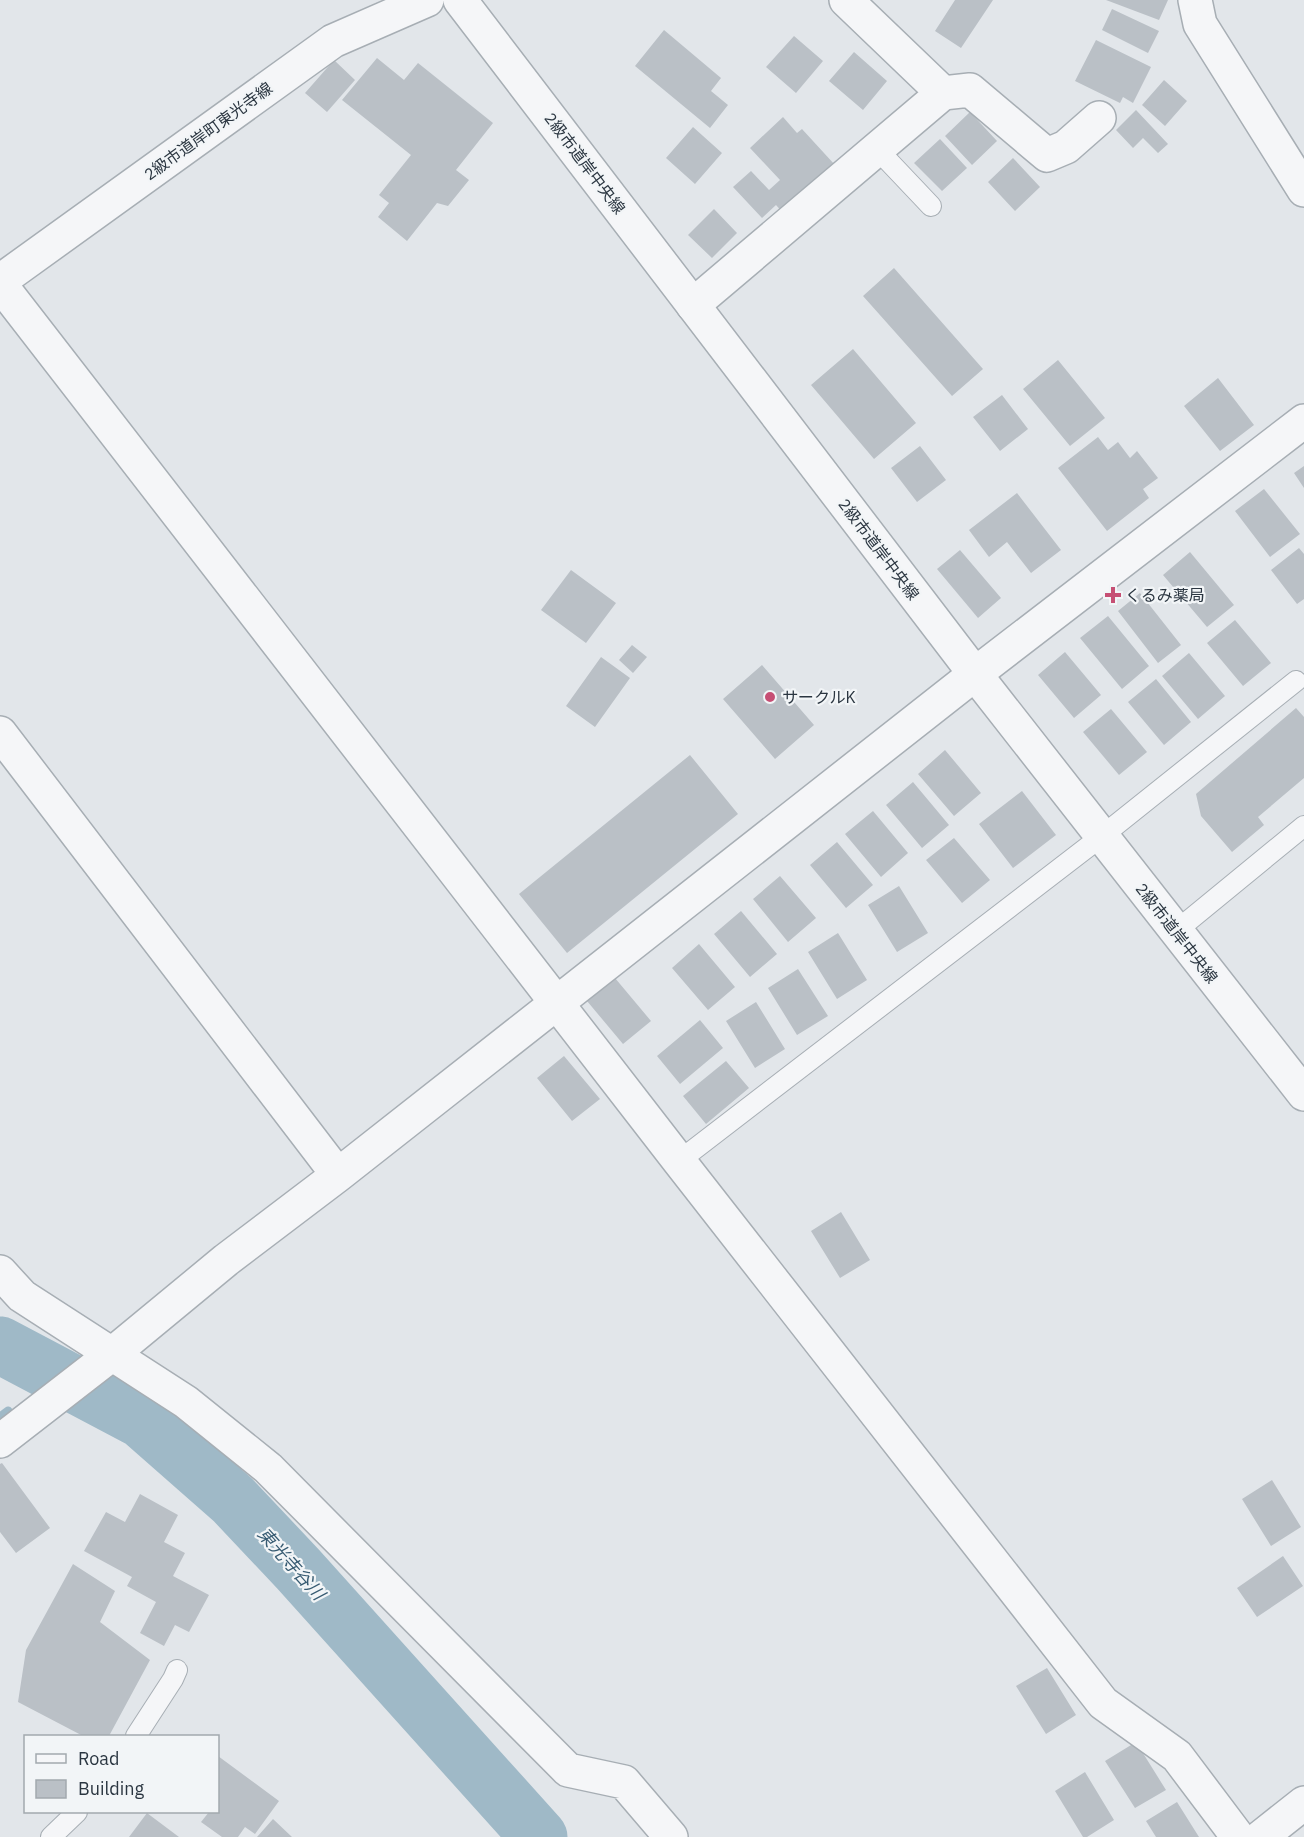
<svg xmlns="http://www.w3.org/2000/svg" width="1304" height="1837" font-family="'IBM Plex Sans','Noto Sans JP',sans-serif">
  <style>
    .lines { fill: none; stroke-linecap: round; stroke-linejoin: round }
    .stream { stroke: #9fb9c7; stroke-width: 9 }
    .river { stroke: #9fb9c7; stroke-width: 57 }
    .building { fill: #bac0c6 }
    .service-casing { stroke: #a7aeb4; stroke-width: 22 }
    .minor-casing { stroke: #a7aeb4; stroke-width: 36 }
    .tertiary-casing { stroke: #a7aeb4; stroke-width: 36 }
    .service { stroke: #f5f6f8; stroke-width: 20 }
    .minor { stroke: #f5f6f8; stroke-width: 33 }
    .tertiary { stroke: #f5f6f8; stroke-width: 33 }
    .poi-dot { fill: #c64f74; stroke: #f2f5f7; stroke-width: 2 }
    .labels { text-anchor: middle; stroke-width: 4.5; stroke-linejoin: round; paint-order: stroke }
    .street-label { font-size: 16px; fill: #2b3641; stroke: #f2f5f7 }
    .poi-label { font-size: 16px; fill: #2b3641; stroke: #f2f5f7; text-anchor: start }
    .water-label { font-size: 18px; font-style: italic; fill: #375b72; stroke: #f2f5f7 }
  </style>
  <rect width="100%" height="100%" fill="#e2e6ea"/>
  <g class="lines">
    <path class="stream" d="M0 1417 8 1411"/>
    <path class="river" d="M0 1345 142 1420 233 1500 298 1569 539 1837"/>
  </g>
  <path class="building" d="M955 0H993L961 48 935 31Z
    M1106 0H1168L1159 20Z
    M1112 9 1159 31 1148 53 1102 30Z
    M664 30 721 78 711 91 728 105 710 128 635 66Z
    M794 36 823 61 796 93 766 67Z
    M1096 40 1151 67 1133 103 1123 97 1120 103 1075 81Z
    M854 52 887 81 863 110 829 81Z
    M377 58 404 80 418 63 493 123 456 170 469 180 448 206 437 203 407 241 378 217 389 203 379 195 411 155 342 100Z
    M334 60 355 80 327 112 305 93Z
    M1164 80 1187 101 1165 126 1142 105Z
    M1136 110 1168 144 1158 153 1143 138 1133 148 1116 130Z
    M970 112 997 141 972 165 945 136Z
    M783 117 797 133 802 129 835 165 783 213 776 205 762 218 733 187 751 171 769 190 780 180 750 148Z
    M693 127 722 153 695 184 666 158Z
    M940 139 967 168 942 191 914 163Z
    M1013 158 1040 187 1015 211 988 182Z
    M714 209 737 233 712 258 688 235Z
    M894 268 983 369 952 396 863 296Z
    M853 349 916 423 874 459 811 385Z
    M1058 360 1105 418 1070 446 1023 389Z
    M1218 378 1254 425 1220 451 1184 406Z
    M1002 395 1028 429 1000 451 973 417Z
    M1098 437 1108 450 1118 442 1130 458 1137 451 1158 478 1143 489 1149 498 1107 531 1058 468Z
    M920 446 946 480 917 502 891 468Z
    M1304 466V488L1294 473Z
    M1264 489 1300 534 1270 557 1235 511Z
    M1017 493 1061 550 1031 573 1007 542 989 557 969 530Z
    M1299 548 1304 554V599L1297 604 1271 570Z
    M960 550 1001 598 978 618 937 569Z
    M1190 552 1234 605 1207 627 1163 575Z
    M571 570 616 603 586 643 541 610Z
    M1140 593 1181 645 1158 663 1118 611Z
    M1108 616 1149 666 1122 689 1080 638Z
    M1235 620 1271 663 1243 686 1207 643Z
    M632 645 647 657 633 673 619 660Z
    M1065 652 1101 695 1074 718 1038 675Z
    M1189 653 1225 696 1198 719 1162 676Z
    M601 657 630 678 595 727 566 706Z
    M762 665 814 725 775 759 723 699Z
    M1156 679 1191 722 1164 745 1128 702Z
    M1296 708 1304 717V778L1258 817 1264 825 1232 852 1201 816 1196 794Z
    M1111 709 1147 752 1119 775 1083 732Z
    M945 750 981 793 954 816 918 774Z
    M690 755 738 814 567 953 519 894Z
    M913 782 949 825 922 848 886 805Z
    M1022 791 1056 835 1013 868 979 824Z
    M873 811 908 853 881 877 845 834Z
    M954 838 990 880 962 903 926 860Z
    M837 842 873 885 846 908 810 865Z
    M780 876 816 918 788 942 753 899Z
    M899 886 928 933 897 952 868 905Z
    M741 911 777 954 750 977 714 934Z
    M838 933 867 980 837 999 808 952Z
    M699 944 735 987 708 1010 672 968Z
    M798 969 828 1016 797 1035 768 988Z
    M615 978 651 1021 623 1044 587 1001Z
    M756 1002 785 1049 755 1068 726 1021Z
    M700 1020 723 1048 680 1084 657 1056Z
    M564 1056 600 1099 572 1121 537 1078Z
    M726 1061 749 1088 706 1124 683 1096Z
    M841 1212 870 1260 840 1278 811 1231Z
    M2 1463 50 1528 16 1553 0 1532V1464Z
    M1272 1480 1301 1527 1271 1546 1242 1499Z
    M140 1494 178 1515 164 1542 185 1553 173 1576 209 1595 189 1632 175 1625 164 1646 140 1633 156 1602 127 1586 132 1577 84 1551 106 1512 125 1522Z
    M1283 1556 1303 1586 1257 1617 1237 1588Z
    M73 1564 115 1591 100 1622 150 1660 109 1736H83L18 1702 26 1650Z
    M1047 1668 1076 1715 1046 1734 1016 1686Z
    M1136 1742 1166 1790 1135 1808 1105 1761Z
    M218 1756 279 1801 255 1834 245 1827 238 1837H222L201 1822 209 1812H218Z
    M1085 1772 1114 1820 1087 1837H1083L1055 1791Z
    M1177 1802 1199 1837H1156L1146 1821Z
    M147 1813 179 1837H129Z
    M273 1819 292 1837H257Z"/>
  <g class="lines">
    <defs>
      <path id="service" d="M877 149 931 206
        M1176 931 1304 826
        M679 1161 1102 836 1296 681
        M136 1736 173 1679 177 1670
        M51 1837 77 1812"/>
      <path id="minor" d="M1195 0 1200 24 1304 190
        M943 93 970 90 1047 155 1066 147 1099 118
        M0 284 679 1161 1103 1703 1177 1756 1238 1837
        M693 305 943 93 846 0
        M0 733 338 1175
        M0 1272 22 1296 186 1402 268 1468 568 1770 624 1782 671 1837
        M0 1441 111 1355 226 1260 338 1175 975 674 1304 421
        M1261 1837 1304 1803"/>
      <path id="tertiary" d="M460 0 975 674 1304 1094
        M0 281 333 41 427 0"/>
    </defs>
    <use href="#service" class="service-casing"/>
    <use href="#minor" class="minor-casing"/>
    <use href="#tertiary" class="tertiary-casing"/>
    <use href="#service" class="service"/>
    <use href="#minor" class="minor"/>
    <use href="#tertiary" class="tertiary"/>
  </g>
  <g class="poi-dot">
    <path d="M1110 586h6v6h6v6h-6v6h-6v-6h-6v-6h6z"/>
    <circle cx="770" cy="697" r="6"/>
  </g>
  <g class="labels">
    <g class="street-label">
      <text transform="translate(208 131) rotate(-36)" y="6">2級市道岸町東光寺線</text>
      <text transform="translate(585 163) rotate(53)" y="6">2級市道岸中央線</text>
      <text transform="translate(879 549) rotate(53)" y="6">2級市道岸中央線</text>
      <text transform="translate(1177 933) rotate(52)" y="6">2級市道岸中央線</text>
    </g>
    <g class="poi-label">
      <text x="1125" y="601">くるみ薬局</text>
      <text x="782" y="703">サークルK</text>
    </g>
    <g class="water-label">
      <text transform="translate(291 1564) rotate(48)" y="6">東光寺谷川</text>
    </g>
  </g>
  <rect x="24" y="1735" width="195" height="78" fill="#f2f5f7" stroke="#a2a9ae" stroke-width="1.5"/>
  <rect x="36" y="1754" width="30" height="9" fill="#f5f6f8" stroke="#a2a9ae" stroke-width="1.5"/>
  <text x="78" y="1765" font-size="18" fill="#2b3641">Road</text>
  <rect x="36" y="1780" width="30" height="18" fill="#bac0c6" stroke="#a2a9ae" stroke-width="1.5"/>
  <text x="78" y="1795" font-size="18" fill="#2b3641">Building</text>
</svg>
